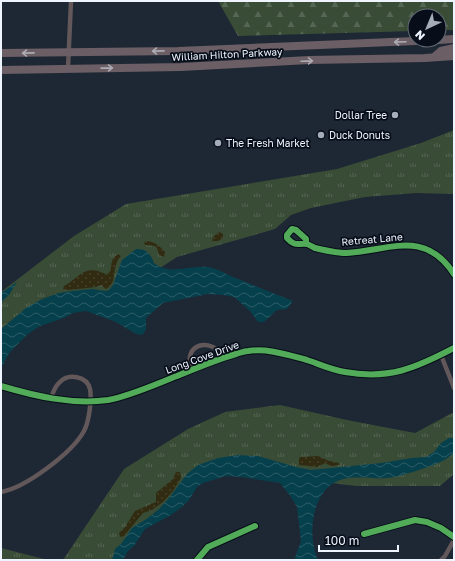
<svg xmlns="http://www.w3.org/2000/svg" width="455" height="561" font-family="'Golos Text',sans-serif">
  <style>
    .grass { fill: url(#grass-tufts) }
    .forest { fill: url(#forest-firs) }
    .sand { fill: url(#sand-dots) }
    .water { fill: url(#water-waves) }
    .lines { fill: none; stroke-linecap: round; stroke-linejoin: round }
    .minor { stroke: #625759; stroke-width: 4.5 }
    .trunk { stroke: #6b5e64; stroke-width: 8 }
    .cycleway-casing { stroke: #070e19; stroke-width: 8 }
    .cycleway { stroke: #51ab58; stroke-width: 6 }
    .oneway { stroke: #acaab2 }
    .poi-dot { fill: #a5adb8; stroke: #070e19; stroke-width: 1.5 }
    .labels { text-anchor: middle; stroke-width: 3.5; stroke-linejoin: round; paint-order: stroke }
    .street-label { font-size: 10px; fill: #eef5ff; stroke: #070e19 }
    .poi-label { font-size: 10px; fill: #eef5ff; stroke: #070e19; text-anchor: start }
  </style>
  <defs>
    <pattern id="grass-tufts" width="24" height="20" patternUnits="userSpaceOnUse"><rect width="24" height="20" fill="#394c36"/><path d="M3 7l-1-3M5 7V3M7 7l1-3M15 17l-1-3M17 17v-4M19 17l1-3" fill="none" stroke="#566654"/></pattern>
    <pattern id="forest-firs" width="22" height="20" patternUnits="userSpaceOnUse"><rect width="22" height="20" fill="#394c36"/><path d="M5 1l3.5 6h-7zM16 11l3.5 6h-7z" fill="#566654"/></pattern>
    <pattern id="sand-dots" width="8" height="8" patternUnits="userSpaceOnUse"><rect width="8" height="8" fill="#312b11"/><path d="M2 2h.1M6 6h.1" fill="none" stroke="#454029" stroke-width="1.8" stroke-linecap="round"/></pattern>
    <pattern id="water-waves" width="16" height="10" patternUnits="userSpaceOnUse"><rect width="16" height="10" fill="#06404c"/><path d="M0 5q4-4 8 0t8 0" fill="none" stroke="#2b5c67"/></pattern>
  </defs>
  <rect width="100%" height="100%" fill="#1e2734"/>
  <path class="grass" d="M454 130V194L416 193 365 197 311 208 291 215 275 229 177 257 143 279 85 300 1 342V292L74 236 126 204 337 169 421 143Z
    M280 405 347 420 415 433 454 412V474L440 486H356L291 478 205 472 147 522 118 560H63L124 469 188 429 225 412Z
    M1 548 48 560H1Z"/>
  <path class="forest" d="M218 1H454V30H439V16H415V31L238 36Z"/>
  <path class="sand" d="M219 232 223 234V238L218 241H212L213 237Z
    M147 241C155 242 160 246 165 252L164 257 159 255 157 248 155 246 145 245 144 242Z
    M118 254 121 256C119 258 117 261 116 265 113 273 116 284 106 289L101 285 96 287 68 290 63 289 64 286C74 281 81 270 93 270 98 270 103 274 108 274 114 267 108 261 118 254Z
    M318 456 329 461 339 463V465L331 466 325 463 317 467 299 465V458L301 457Z
    M176 472H180L181 478 173 491 163 502 152 510 143 513 124 536 121 537 120 536 119 533 125 527 135 511 156 502V493L173 479Z"/>
  <path class="water" d="M136 249C146 248 151 254 154 263 170 276 190 265 208 267 218 269 224 273 233 277 253 285 273 293 293 301L287 309 277 310 264 322H258L250 311 234 297 223 295 208 294 163 303 146 318V330L142 335 136 334 116 322 86 311 73 313 64 318 40 326 28 334 10 352 1 368V329L26 308 42 299 59 293 72 291 92 289 105 291 109 290 113 285 122 260Z
    M17 282 9 295 1 302V293Z
    M449 438H454V453C442 464 427 467 413 472 404 474 396 478 386 478 372 479 354 475 340 480 311 490 307 536 318 560H294L301 541 297 507 291 497 280 483 241 477 226 476 203 483 197 487 189 500 182 507 171 515 145 529 134 546 128 551 123 560H112L115 549 121 544 132 528 148 518 159 509 169 498 187 474 198 465 218 458 238 455 258 456 296 467 311 470 381 463 412 458 426 457 434 452 441 443Z"/>
  <g class="lines">
    <path class="minor" d="M68 68 71 1
      M306 244V239L296 230 292 229 287 235V238C295 247 298 243 307 244 310 245 313 247 315 248 324 250 336 253 346 253 389 251 424 228 454 274
      M441 355 454 388
      M191 369C183 344 210 336 224 357
      M1 386C35 396 72 405 108 400 130 396 156 384 177 376 196 368 215 360 236 354 240 353 244 351 248 351 268 348 288 355 307 360 319 364 332 370 345 372 389 380 416 368 454 348
      M1 492C25 488 72 453 84 431 89 422 92 399 90 389 87 376 68 373 60 382 55 386 53 392 51 398
      M364 534 415 520 427 522 441 528 454 537
      M197 560 208 547 255 526
      M441 560 445 556 454 540"/>
    <path class="trunk" d="M439 40 454 39
      M1 53 178 51 439 40
      M434 57 441 51 454 48
      M1 70 181 67 309 60 425 58 454 56"/>
    <defs>
      <path id="cycleway" d="M306 244V239L296 230 292 229 287 235V238C295 247 298 243 307 244 310 245 313 247 315 248 324 250 336 253 346 253 389 251 424 228 454 274
        M1 386C35 396 72 405 108 400 130 396 156 384 177 376 196 368 215 360 236 354 240 353 244 351 248 351 268 348 288 355 307 360 319 364 332 370 345 372 389 380 416 368 454 348
        M364 534 415 520 427 522 441 528 454 537
        M197 560 208 547 255 526"/>
    </defs>
    <use href="#cycleway" class="cycleway-casing"/>
    <use href="#cycleway" class="cycleway"/>
  </g>
  <defs><path id="oneway-shaft" d="M-6 0H5M1.5-3L5.5 0L1.5 3" fill="none" stroke-width="1.6" stroke-linecap="round" stroke-linejoin="round"/></defs>
  <g class="oneway">
    <use href="#oneway-shaft" transform="translate(400 42) rotate(178)"/>
    <use href="#oneway-shaft" transform="translate(158 51) rotate(179)"/>
    <use href="#oneway-shaft" transform="translate(28 53) rotate(179)"/>
    <use href="#oneway-shaft" transform="translate(307 61) rotate(-2)"/>
    <use href="#oneway-shaft" transform="translate(107 68) rotate(-1)"/>
  </g>
  <g class="poi-dot">
    <circle cx="395" cy="115" r="4"/>
    <circle cx="321" cy="135" r="4"/>
    <circle cx="218" cy="143" r="4"/>
  </g>
  <g class="labels">
    <g class="street-label">
      <text transform="translate(227 54) rotate(-3)" y="4">William Hilton Parkway</text>
      <text transform="translate(372 239) rotate(-5)" y="4">Retreat Lane</text>
      <text transform="translate(202 357) rotate(-20)" y="4">Long Cove Drive</text>
    </g>
    <g class="poi-label">
      <text x="387" y="119" text-anchor="end">Dollar Tree</text>
      <text x="329" y="139">Duck Donuts</text>
      <text x="226" y="147">The Fresh Market</text>
    </g>
  </g>
  <rect width="455" height="561" fill="none" stroke="#eef5ff" stroke-width="4"/>
  <g transform="translate(427 28) rotate(224)"><circle r="19" fill="#070e19" stroke="#636a75"/>
  <path d="M0-3L7 15L0 10L-7 15Z" fill="#a5adb8"/>
  <text y="-6" font-size="11" font-weight="bold" text-anchor="middle" fill="#eef5ff">N</text>
  </g>
  <path d="M319 545v6h79v-6" fill="none" stroke="#eef5ff" stroke-width="2"/>
  <text x="325" y="545" font-size="12" fill="#eef5ff" stroke="#070e19" stroke-width="3" paint-order="stroke">100 m</text>
</svg>
